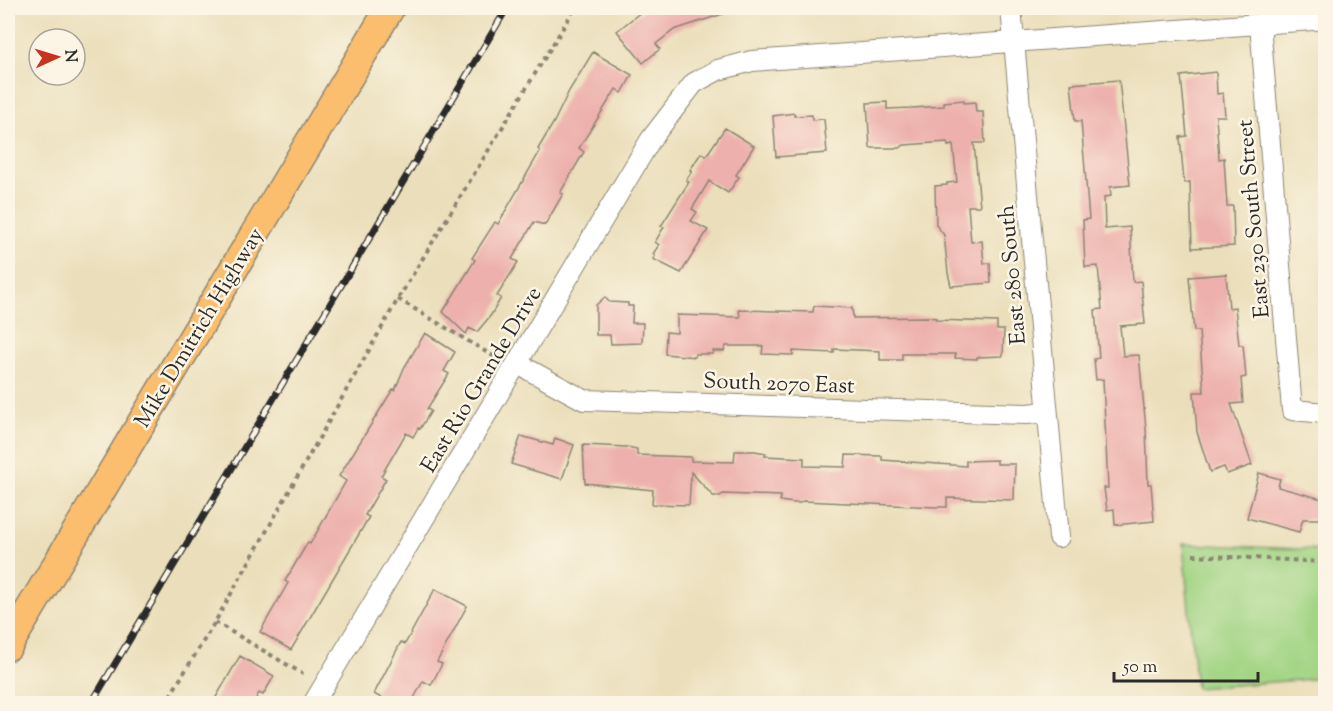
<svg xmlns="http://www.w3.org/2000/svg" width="1333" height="711" font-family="'Sorts Mill Goudy',serif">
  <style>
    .green { fill: #a3d585; stroke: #678058; stroke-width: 1.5 }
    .building { fill: #edb0ac }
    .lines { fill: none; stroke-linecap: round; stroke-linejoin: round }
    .minor-casing { stroke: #8b8573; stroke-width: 22 }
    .highway-casing { stroke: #8b8573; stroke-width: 31 }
    .path { stroke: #8b8573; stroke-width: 4; stroke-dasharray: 4.5 4.5; stroke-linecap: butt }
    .minor { stroke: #fff; stroke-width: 20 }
    .highway { stroke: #fbbd6e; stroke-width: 28 }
    .rail-casing { stroke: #2b2b2b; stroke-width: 7 }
    .rail { stroke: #fcf5e5; stroke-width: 4.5; stroke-dasharray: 14; stroke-linecap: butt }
    .labels { text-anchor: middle; stroke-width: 5; stroke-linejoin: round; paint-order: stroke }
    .street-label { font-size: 22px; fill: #2b2b2b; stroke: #fcf5e5 }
  </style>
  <rect width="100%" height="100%" fill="#fcf5e5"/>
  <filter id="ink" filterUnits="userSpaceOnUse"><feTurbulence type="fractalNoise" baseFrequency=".0167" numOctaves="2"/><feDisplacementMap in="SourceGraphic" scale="12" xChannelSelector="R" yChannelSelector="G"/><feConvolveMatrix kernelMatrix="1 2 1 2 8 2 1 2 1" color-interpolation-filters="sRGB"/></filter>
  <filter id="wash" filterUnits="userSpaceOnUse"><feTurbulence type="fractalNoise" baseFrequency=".008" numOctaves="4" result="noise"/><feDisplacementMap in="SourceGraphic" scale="24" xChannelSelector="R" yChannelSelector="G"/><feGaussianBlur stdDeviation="1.35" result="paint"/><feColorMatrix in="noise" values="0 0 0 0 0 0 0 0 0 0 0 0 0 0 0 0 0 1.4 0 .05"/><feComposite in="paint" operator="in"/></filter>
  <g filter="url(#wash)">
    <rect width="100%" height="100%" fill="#ebdfbb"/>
    <path class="green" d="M1183 544 1325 550V678L1196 688Z"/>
    <g id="blocks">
      <path class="building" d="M646 8H735V10L674 30 656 44 660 49 643 63 617 31Z
        M593 52 632 75 622 93 616 89 579 148 584 152 560 193 563 194 545 225 534 222 512 259 518 262 497 296 501 298 491 315 477 332 469 328 466 334 443 312 475 260 472 258 495 222 498 224 540 151 538 149 554 122 569 91Z
        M1216 72 1217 94 1223 93 1225 116H1216L1219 159 1224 158 1227 206H1233L1234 246 1192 248 1190 182 1184 183 1180 137 1187 136 1181 76Z
        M1119 80 1130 185 1110 187 1111 196 1104 197 1105 229 1130 227 1133 282 1141 281 1145 324 1120 326 1123 356 1139 355 1146 429 1148 484H1151L1154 521 1115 525 1114 509 1107 510 1104 488H1108L1103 379 1096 380 1094 359 1099 358 1095 310 1102 309 1098 266 1085 267 1083 220 1089 219 1081 121H1075L1071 84Z
        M964 100V103L975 102 976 112H983L985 143H974L980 206H968L971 242 982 241 984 264 990 263 991 283 951 286 948 273 944 235 936 225 935 186 947 185V183L957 182 953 145 948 146 947 142 904 145 900 148H870L867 103 887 102V109L912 108 944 106V102Z
        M794 113V116L812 115V120L824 119 827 153 776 157 773 116Z
        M725 128 754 146 736 175 739 177 728 193 709 181 692 209 697 212 691 221 708 230 681 273 653 259 655 256 653 254 659 245 655 242 664 227 661 226 689 182 686 180 692 171 690 170 701 153 706 156Z
        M1226 274 1229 308 1235 307 1239 345H1243L1246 377 1241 378 1243 403 1231 404 1252 465 1227 474 1224 467 1210 472 1197 432 1194 392H1204L1199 331H1194L1189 277Z
        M605 297 609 302 628 303V306H633L632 323H643L642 343 611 344 610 335H596V305Z
        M814 306 852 308 853 318 928 317 936 318V320L997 322V330H1004L1003 356 977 357V359L955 358 956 354H902V360H880V351L834 349V353L793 351V355L762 354 763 346H726L724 351H713V354H695V357L665 354 666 332 677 333V315L740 317 739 310 813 312Z
        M425 333 455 352 444 371 449 374 427 409 431 411 420 429 418 428 413 437 406 433 381 476 386 479 365 515 369 517 291 650 260 632 288 583 285 581 308 542 310 544 346 481 339 476 393 389 395 390 404 368Z
        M521 436 553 445 555 438 574 445 562 479 511 464Z
        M583 445 627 447 637 449V455L691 457V461L734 462 735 451H755L766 453 765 456 804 458V466L845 467 846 455 882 456V460L966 466V461L997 460V464H1015L1014 500 947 498V507H937L803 501 800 503H794L780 501 781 496 723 494 720 496H713L691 472 689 505 652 504 653 490 585 483Z
        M1259 473 1280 479 1278 487 1326 500V519H1303L1299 532 1247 518Z
        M435 589 467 606 437 662 442 664 431 685 423 681 411 704H392L374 694 401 642 405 644Z
        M240 656 274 676 263 695 259 693 253 704H212Z"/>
    </g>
  </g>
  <g filter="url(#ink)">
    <use href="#blocks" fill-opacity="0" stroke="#8b8573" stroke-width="1.5"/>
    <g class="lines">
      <defs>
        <path id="minor" d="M1011 8 1059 537
          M1260 24 1292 410 1326 413
          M518 364 584 400 1027 414 1047 412
          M313 704 651 139 694 83 718 70 752 61 1326 19"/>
        <path id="highway" d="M8 646 390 8"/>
      </defs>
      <use href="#minor" class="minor-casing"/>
      <use href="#highway" class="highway-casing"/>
      <path class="path" d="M398 299 498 359
        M1193 555 1326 562
        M215 622 303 674
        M165 704 215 622 398 299 575 8"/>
      <use href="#minor" class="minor"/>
      <use href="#highway" class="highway"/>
      <defs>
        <path id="rail" d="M91 704 507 8"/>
      </defs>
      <use href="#rail" class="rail-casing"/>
      <use href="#rail" class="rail"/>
    </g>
  </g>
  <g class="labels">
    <g class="street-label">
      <text transform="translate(1252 219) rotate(-95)" y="8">East 230 South Street</text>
      <text transform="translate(1011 275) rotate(-95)" y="8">East 280 South</text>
      <text transform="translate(198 327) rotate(-59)" y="8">Mike Dmitrich Highway</text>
      <text transform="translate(480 379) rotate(-59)" y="8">East Rio Grande Drive</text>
      <text transform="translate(779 382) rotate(2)" y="8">South 2070 East</text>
    </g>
  </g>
  <rect width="1333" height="711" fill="none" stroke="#fcf5e5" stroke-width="30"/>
  <g transform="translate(57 57) rotate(86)"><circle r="28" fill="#fcf5e5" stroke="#a8a49b" stroke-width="1.5"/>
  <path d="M0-4.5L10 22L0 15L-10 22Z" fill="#c8321e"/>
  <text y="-9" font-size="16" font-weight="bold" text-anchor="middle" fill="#2b2b2b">N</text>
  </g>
  <path d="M1114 672v9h144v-9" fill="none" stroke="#2b2b2b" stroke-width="3"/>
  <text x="1123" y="672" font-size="18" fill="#2b2b2b" stroke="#fcf5e5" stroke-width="4.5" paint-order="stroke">50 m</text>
</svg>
